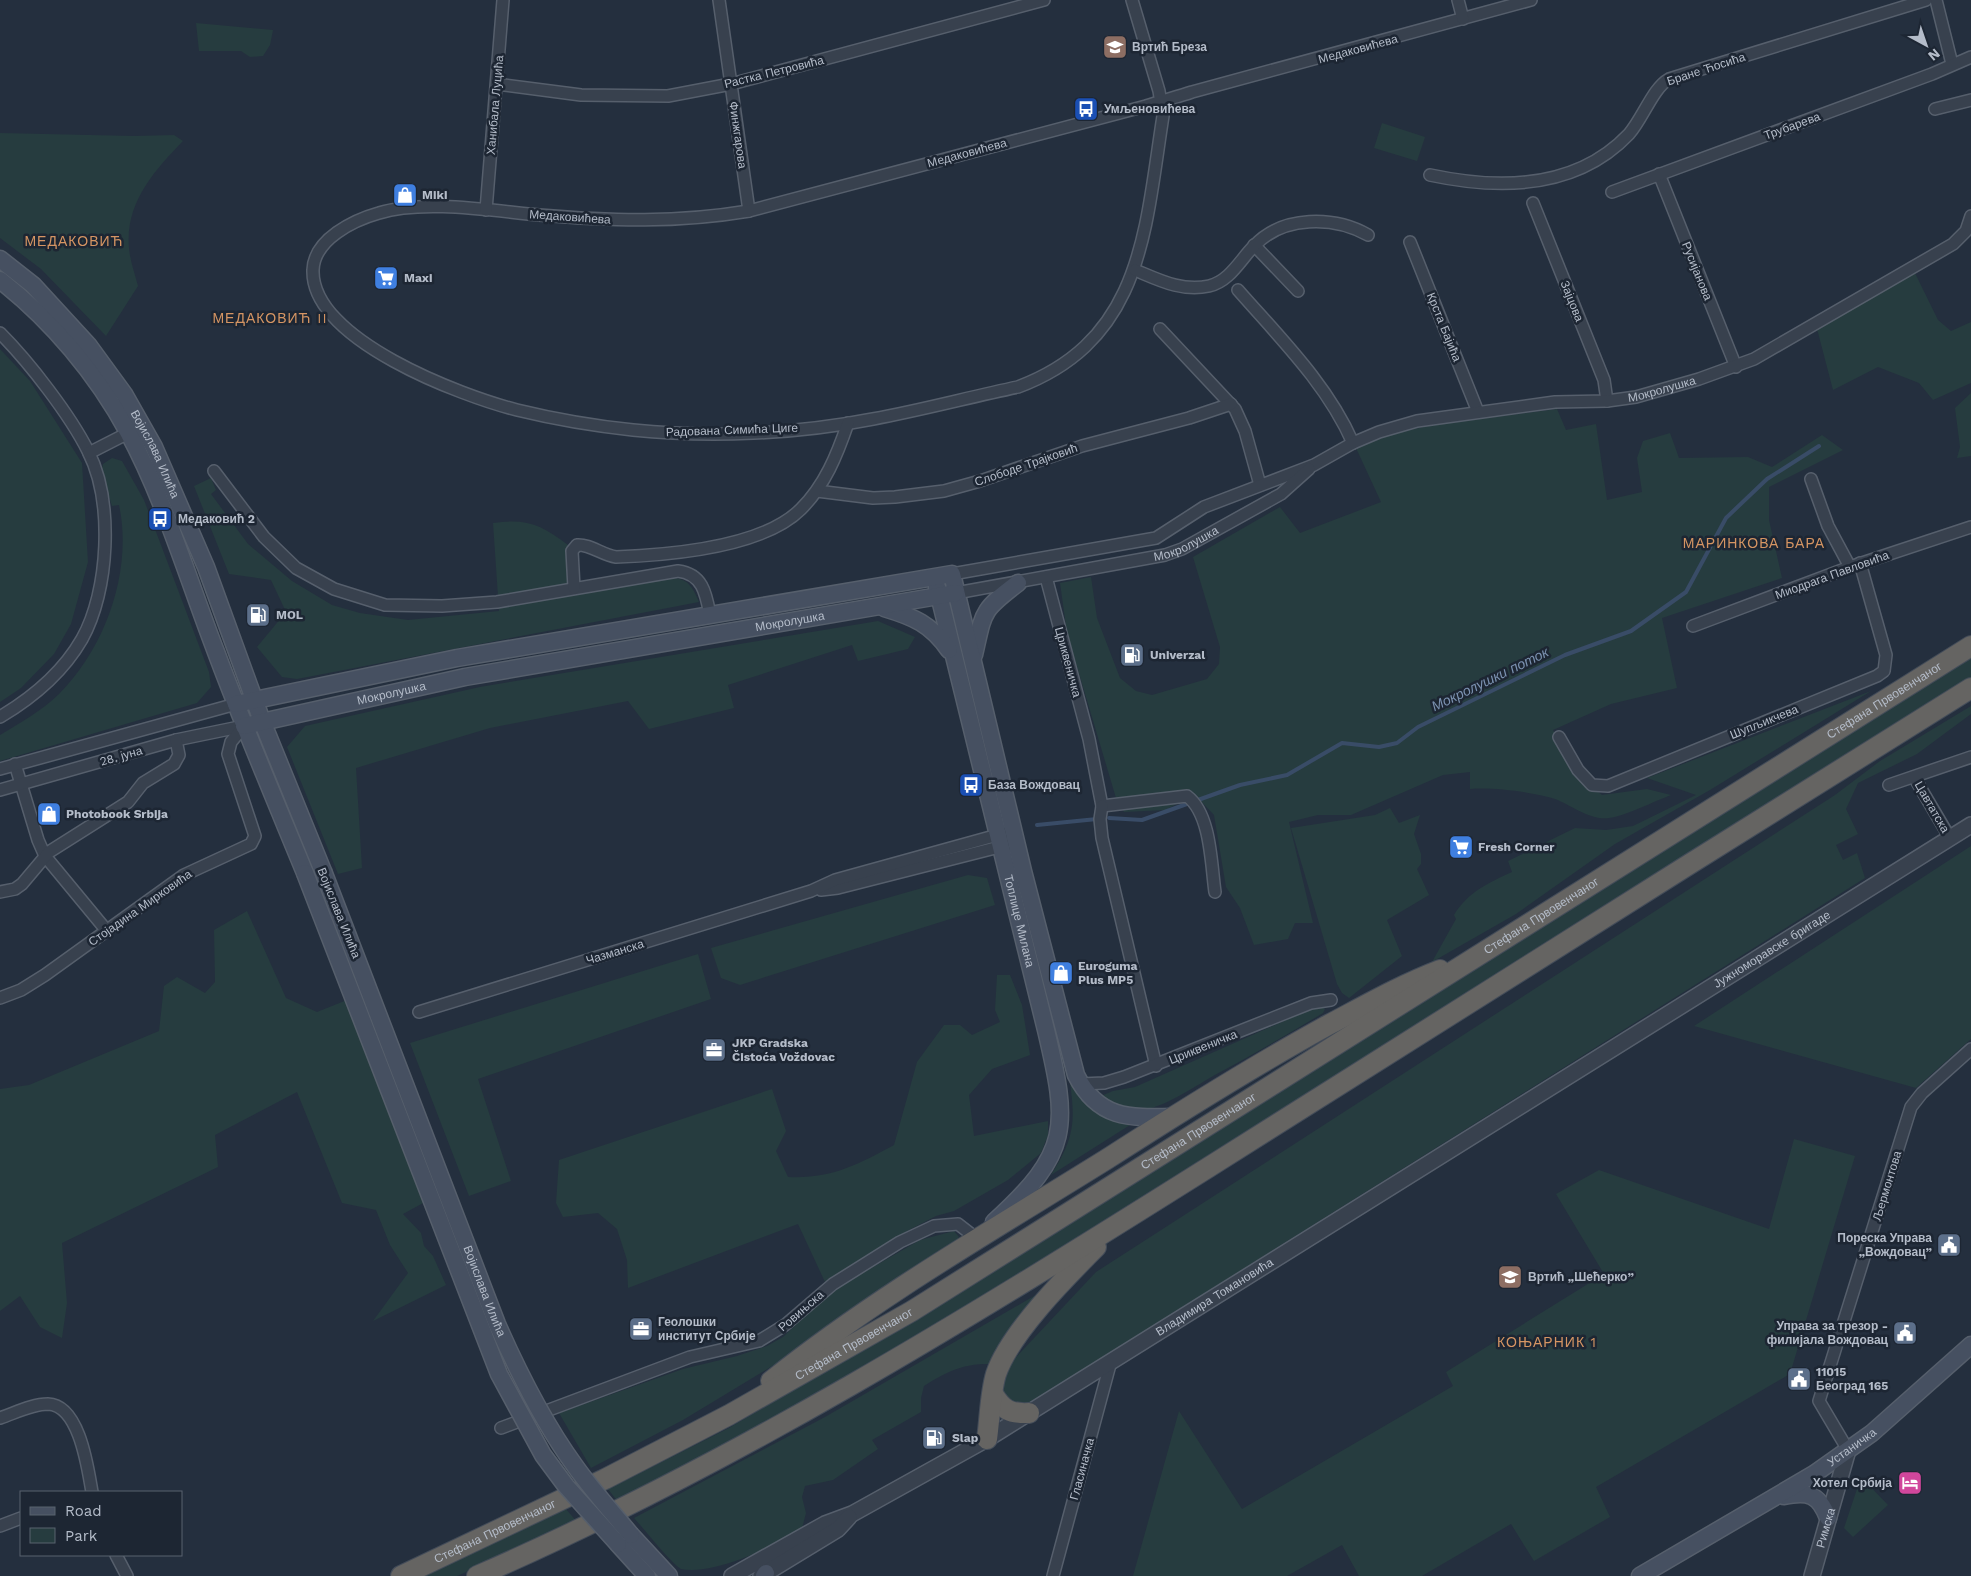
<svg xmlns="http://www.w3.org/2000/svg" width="1971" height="1576" font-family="'Work Sans',sans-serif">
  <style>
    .green { fill: #263c3f }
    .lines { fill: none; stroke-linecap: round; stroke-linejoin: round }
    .stream { stroke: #394c67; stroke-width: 4 }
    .minor-casing { stroke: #565f6c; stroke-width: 14 }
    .tertiary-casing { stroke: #565f6c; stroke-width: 18 }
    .secondary-casing { stroke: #565f6c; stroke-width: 19 }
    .trunk-casing { stroke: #434c59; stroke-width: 22 }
    .minor { stroke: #38414e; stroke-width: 11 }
    .tertiary { stroke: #38414e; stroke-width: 15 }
    .secondary { stroke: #465061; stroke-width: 16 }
    .trunk { stroke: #656462; stroke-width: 20 }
    .secondary-bridge-casing { stroke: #565f6c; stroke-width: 19; stroke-linecap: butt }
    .secondary-bridge { stroke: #465061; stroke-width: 16 }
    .labels { text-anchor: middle; stroke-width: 5; stroke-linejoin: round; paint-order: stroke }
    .poi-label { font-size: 12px; font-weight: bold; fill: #b4bcc9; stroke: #1d2633; text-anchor: start }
    .street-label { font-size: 12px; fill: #b4bcc9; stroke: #1d2633 }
    .neighbourhood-label { font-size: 14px; letter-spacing: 1px; fill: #d59563; stroke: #1d2633 }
    .water-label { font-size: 14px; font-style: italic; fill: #7c92b1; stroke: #1d2633 }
  </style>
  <rect width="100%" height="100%" fill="#242f3e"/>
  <path class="green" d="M196 23 273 30 270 45 263 56 250 57 241 51H199Z
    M1382 123 1425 137 1417 161 1374 148Z
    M0 133 134 136 174 135 183 141C154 171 125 203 129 248 130 261 135 274 138 286L106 336 41 269 0 238Z
    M1913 269 1938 320 1951 331 1971 322V383L1933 400 1919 383 1878 367 1833 390 1816 325Z
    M0 349 30 381 82 463 88 562 71 624 54 654 21 688 0 702Z
    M1971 393V456L1957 458 1960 447 1955 408Z
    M1557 409 1566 430 1596 424 1607 500 1642 492 1637 458 1643 441 1670 433 1679 458 1748 457 1772 467 1822 435 1843 450 1769 487V520L1782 578 1662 618 1677 688 1611 704 1553 730 1577 774 1602 795 1647 789 1671 795C1655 801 1625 816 1609 818 1591 821 1571 805 1555 799 1532 792 1493 787 1470 789V772L1443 775 1351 815H1318L1289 822 1313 923H1295L1288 939 1254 945 1240 908 1226 887 1214 815 1194 794 1166 810 1124 812 1116 798 1067 633 1060 583 1091 577 1097 618 1120 678 1136 691 1152 695 1207 679 1219 664 1220 647 1193 557 1280 507 1300 533 1381 502 1356 448 1395 433 1433 425Z
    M112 458 122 461 144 500 209 672 211 687 197 703 0 761V735C20 723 43 710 59 694 106 647 133 570 119 505L112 506 101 471 103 464Z
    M211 478 216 490 211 494 248 544 292 581 332 605 360 613 408 620 499 611 493 523C527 518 542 525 568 545L570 593C593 589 661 574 680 579 691 582 695 593 699 602L297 679 282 677 257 647 286 612 271 580 229 574 194 486Z
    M878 621 915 637 908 649 858 661 852 645 728 685 734 708 649 729 628 701 490 728 356 768 362 868 338 874 287 747 305 726 480 687Z
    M1971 657V678L887 1356 618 1502 608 1489 729 1428 1013 1260Z
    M1871 691 1710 790 1615 844 1516 914 1432 962 1456 919 1454 915C1468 892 1488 883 1512 872L1508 861 1575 828 1606 830 1633 826 1696 795 1647 778Z
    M1971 706V714L1917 754 1858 783 1846 809 1858 834 1836 845 1843 860 1857 853 1865 878 1022 1408 1010 1407 999 1391 1004 1370 1096 1272 1835 795 1880 761Z
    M1390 808 1399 823 1420 815 1414 834 1421 854V864L1417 869 1429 895 1387 920 1402 956 1349 998 1342 993 1337 984 1291 828 1375 815Z
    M1971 846V1039L1916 1088 1694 1026Z
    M968 875 987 878 995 905 740 985 721 978 711 948Z
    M247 911 286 998 317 1012 347 1000 425 1202 403 1214 421 1233 424 1246 433 1256 446 1285 373 1321 408 1273 390 1245 376 1210 342 1203 297 1092 215 1135 218 1167 62 1243 67 1303 62 1338 40 1327 20 1296 0 1311V1089L29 1085 159 1031 164 986 177 977 205 993 215 982 214 930Z
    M698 954 711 999 478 1079 511 1181 469 1196 410 1043Z
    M997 975H1010L1022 1005 1030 1055 992 1069 969 1095 974 1136 1048 1121V1135L1041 1153 1008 1180 954 1211 936 1216 909 1230 825 1282 798 1224 628 1288 627 1260 617 1229 598 1213 563 1217 556 1203 559 1160 772 1089 786 1131 776 1151 788 1177C831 1179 857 1165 894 1145L917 1062 944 1025H960L972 1035 1000 1022 995 1010Z
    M1320 1005 1325 1009 1323 1013C1287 1035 1250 1056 1213 1076 1194 1087 1162 1109 1140 1110 1126 1110 1110 1105 1101 1096L1113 1091 1135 1087Z
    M1070 1083C1093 1107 1095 1118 1130 1125L1051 1175C1073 1140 1076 1124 1070 1083Z
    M1794 1139 1855 1156 1790 1374 1596 1487 1610 1517 1534 1561 1511 1524 1422 1576H1359L1342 1545 1287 1576H1133L1179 1411 1242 1509 1453 1386 1446 1372 1604 1274 1556 1194 1599 1170 1769 1229Z
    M954 1231 959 1237 956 1241 787 1357 683 1420 591 1468 559 1413 683 1369 737 1356 767 1346 783 1337 824 1298 861 1274 920 1240Z
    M1046 1289 988 1364C962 1364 946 1372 924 1386L921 1398V1412L872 1440 878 1449 833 1480 805 1486 802 1497 806 1513 801 1532C772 1547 713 1576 681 1569 669 1561 645 1530 634 1518L825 1417Z
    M1861 1477 1888 1505 1853 1537 1844 1528Z
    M565 1508 578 1523 457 1576H418Z"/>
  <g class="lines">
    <path class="stream" d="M1109 818 1142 820 1240 785 1287 775 1342 743 1379 747 1397 743 1418 727 1565 655 1631 631 1686 592 1726 518 1767 479 1819 446
      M1037 825 1097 819"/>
    <defs>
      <g id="minor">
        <path d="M719 0 749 211"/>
        <path d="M1132 0 1159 91 1163 116C1145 230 1143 340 1018 387 970 397 922 410 873 419 796 434 711 438 633 430 595 426 554 419 517 410 462 396 311 340 313 270 314 239 354 220 379 213 423 199 494 211 539 215 612 221 677 223 749 211L1146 106C1161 101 1177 97 1192 92L1531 0"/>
        <path d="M1458 0 1463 19"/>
        <path d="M1936 0 1952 64"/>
        <path d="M497 84 581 95 668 96 731 84 1044 0"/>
        <path d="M1935 109 1971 100"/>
        <path d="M1659 174 1736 367"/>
        <path d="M1430 175C1500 190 1577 189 1629 134 1643 118 1653 88 1669 79L1926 0"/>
        <path d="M1612 192 1932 74 1971 57"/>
        <path d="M1533 203 1604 380 1607 401"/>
        <path d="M486 210 503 0"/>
        <path d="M1410 242 1478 412"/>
        <path d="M1254 245 1298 291"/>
        <path d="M1135 270C1159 280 1182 292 1209 286 1230 281 1240 260 1254 246 1283 215 1334 216 1368 235"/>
        <path d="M1238 290C1280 338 1327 384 1353 443"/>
        <path d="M1160 329 1235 409 1245 431 1260 485"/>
        <path d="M0 333C29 362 70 415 88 451 114 502 109 591 82 639 63 672 32 698 0 717"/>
        <path d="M89 453 134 430"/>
        <path d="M214 471 264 537 296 568 334 589 385 605 442 606 497 602 678 571C703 574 706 594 710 615"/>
        <path d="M1811 479 1828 526 1850 567"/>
        <path d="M817 491 873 498 895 497 944 491 980 481 1082 446 1189 418 1231 404"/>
        <path id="s1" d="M952 574 1156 538 1204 507 1314 465 1353 443 1379 432 1417 421 1555 402 1607 401 1636 397 1699 379 1754 359 1953 244 1966 231 1971 216"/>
        <path d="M1046 577 1089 739 1102 806 1187 796C1211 814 1211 864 1215 892"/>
        <path d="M574 588 572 551 577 545C590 544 602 555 616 557 669 555 762 548 801 509 825 485 837 455 848 423"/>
        <path id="s2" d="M956 593 1165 555 1182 549 1281 494 1309 469"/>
        <path d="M1693 626 1850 567 1971 527"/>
        <path d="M1559 737 1578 770 1592 785 1608 786 1877 676 1884 671 1886 655 1860 563"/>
        <path d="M15 764 38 840 45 856 107 931"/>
        <path d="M0 769 236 704"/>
        <path d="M1914 777 1950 838"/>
        <path d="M1889 785 1971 757"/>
        <path d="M0 790 176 740 244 726"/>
        <path d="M1102 806 1100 819 1102 838 1156 1066"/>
        <path d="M821 890 838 888 1007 845"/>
        <path d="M0 892 15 889 22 884 49 852 128 802 143 783 174 764 179 755 176 740"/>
        <path d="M0 998 21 990 45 975 184 875 251 844 255 836 228 754 231 742 244 726"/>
        <path d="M419 1012 811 891 835 880 1005 833"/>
        <path d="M1081 1084 1104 1083 1124 1077 1311 1003 1331 1000"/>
        <path d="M0 1418C15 1413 32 1404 48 1404 80 1405 88 1470 92 1492"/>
        <path d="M501 1428 690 1357 759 1341 785 1325 833 1284 900 1242 934 1226 958 1224 976 1238"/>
        <path d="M1848 1450 1819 1401 1911 1107 1922 1093 1971 1049"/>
        <path d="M0 1526 21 1518"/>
        <path d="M116 1555 127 1576"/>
        <path d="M1053 1576 1111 1361"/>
      </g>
      <g id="tertiary">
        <path id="s3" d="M732 1576 825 1524 852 1514 987 1439 1971 825"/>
        <path d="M761 1576 838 1529 849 1517"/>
        <path id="s4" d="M1812 1576 1848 1450"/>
      </g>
      <g id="secondary">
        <path id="s5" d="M0 259 33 285 89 346 124 394 154 447 206 567 262 721 323 871"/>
        <path d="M0 280C51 320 97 374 128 432 164 498 189 582 216 652 244 727 275 800 305 873"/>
        <path id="s6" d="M937 587 1046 1030C1069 1127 1071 1152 994 1222"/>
        <path d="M884 608C914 617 931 624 949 650"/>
        <path d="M974 655C984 611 981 611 1018 583"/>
        <path d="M236 704 457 658 952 574 1023 871 1076 1075C1098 1119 1129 1118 1173 1117"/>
        <path id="s7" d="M244 726 465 677 956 593"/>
        <path d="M1784 1496C1808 1491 1819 1494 1828 1518"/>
        <path d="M631 1535 669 1576"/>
        <path d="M618 1544 647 1576"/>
        <path d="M764 1576 766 1573"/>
        <path id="s8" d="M1640 1576 1814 1474 1872 1433 1971 1345"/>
      </g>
      <g id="trunk">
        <path d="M771 1381C876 1297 993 1230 1107 1159 1180 1112 1253 1066 1330 1024 1366 1005 1401 985 1440 970"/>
        <path d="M993 1394C1003 1410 1010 1414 1029 1413"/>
        <path d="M987 1439C990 1418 990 1394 996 1374 1010 1333 1065 1278 1096 1247"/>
        <path id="s9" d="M401 1576 605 1479 729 1415 912 1311 1971 646"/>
        <path d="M477 1576C734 1464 972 1316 1209 1167 1463 1008 1716 846 1971 688"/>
      </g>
    </defs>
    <use href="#minor" class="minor-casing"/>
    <use href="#tertiary" class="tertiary-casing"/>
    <use href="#secondary" class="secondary-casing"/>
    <use href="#trunk" class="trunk-casing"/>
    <use href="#minor" class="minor"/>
    <use href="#tertiary" class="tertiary"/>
    <use href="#secondary" class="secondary"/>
    <use href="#trunk" class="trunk"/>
    <defs>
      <g id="secondary-bridge">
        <path id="s10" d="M323 871 497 1324C519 1374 543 1422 575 1466 592 1490 612 1512 631 1535"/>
        <path d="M305 873 499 1374 543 1455 566 1486 618 1544"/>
      </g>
    </defs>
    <use href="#secondary-bridge" class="secondary-bridge-casing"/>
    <use href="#secondary-bridge" class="secondary-bridge"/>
  </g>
  <defs>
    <symbol id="school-square" viewBox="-11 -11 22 22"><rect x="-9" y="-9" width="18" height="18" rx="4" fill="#8d6e63" stroke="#1d2633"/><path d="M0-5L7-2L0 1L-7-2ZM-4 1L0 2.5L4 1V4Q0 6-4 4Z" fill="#fff"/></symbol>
    <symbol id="bus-square" viewBox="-11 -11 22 22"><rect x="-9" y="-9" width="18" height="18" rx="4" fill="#1a4fb4" stroke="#1d2633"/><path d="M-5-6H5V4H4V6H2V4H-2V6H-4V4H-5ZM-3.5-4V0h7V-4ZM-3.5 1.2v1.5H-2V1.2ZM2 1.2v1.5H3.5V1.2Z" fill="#fff"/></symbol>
    <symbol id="shop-square" viewBox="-11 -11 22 22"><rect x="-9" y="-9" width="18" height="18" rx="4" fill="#3f7fe0" stroke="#1d2633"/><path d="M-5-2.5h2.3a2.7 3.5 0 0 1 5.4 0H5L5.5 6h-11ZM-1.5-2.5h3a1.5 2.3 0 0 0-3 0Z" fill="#fff"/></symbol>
    <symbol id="supermarket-square" viewBox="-11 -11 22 22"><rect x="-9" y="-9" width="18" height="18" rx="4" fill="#3f7fe0" stroke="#1d2633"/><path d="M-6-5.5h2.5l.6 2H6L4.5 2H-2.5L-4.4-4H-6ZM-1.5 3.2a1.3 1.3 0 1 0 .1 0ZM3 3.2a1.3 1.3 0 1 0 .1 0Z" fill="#fff"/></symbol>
    <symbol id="fuel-square" viewBox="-11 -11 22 22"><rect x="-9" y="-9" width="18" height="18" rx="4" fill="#5c6f8a" stroke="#1d2633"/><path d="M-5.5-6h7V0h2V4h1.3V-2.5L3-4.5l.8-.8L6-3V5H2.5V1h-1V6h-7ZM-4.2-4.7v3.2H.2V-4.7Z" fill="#fff"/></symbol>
    <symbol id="office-square" viewBox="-11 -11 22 22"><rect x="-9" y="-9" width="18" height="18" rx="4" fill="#5c6f8a" stroke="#1d2633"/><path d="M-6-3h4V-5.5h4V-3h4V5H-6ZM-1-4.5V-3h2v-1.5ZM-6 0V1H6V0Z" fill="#fff"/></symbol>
    <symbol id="civic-square" viewBox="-11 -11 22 22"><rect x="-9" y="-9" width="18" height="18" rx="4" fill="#5c6f8a" stroke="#1d2633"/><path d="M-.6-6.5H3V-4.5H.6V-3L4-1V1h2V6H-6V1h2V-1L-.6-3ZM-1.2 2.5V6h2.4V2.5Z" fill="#fff"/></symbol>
    <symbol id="hotel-square" viewBox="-11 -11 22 22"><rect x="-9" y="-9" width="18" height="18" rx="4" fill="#d1479c" stroke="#1d2633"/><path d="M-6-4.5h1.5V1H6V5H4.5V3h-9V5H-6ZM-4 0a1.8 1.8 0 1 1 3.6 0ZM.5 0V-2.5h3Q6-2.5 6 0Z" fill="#fff"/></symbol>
  </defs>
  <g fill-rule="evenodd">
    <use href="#school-square" x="1101" y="33" width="28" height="28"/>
    <use href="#bus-square" x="1072" y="95" width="28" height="28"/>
    <use href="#shop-square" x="391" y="181" width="28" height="28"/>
    <use href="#supermarket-square" x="372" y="264" width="28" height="28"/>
    <use href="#bus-square" x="146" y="505" width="28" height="28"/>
    <use href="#fuel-square" x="244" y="601" width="28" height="28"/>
    <use href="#fuel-square" x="1118" y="641" width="28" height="28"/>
    <use href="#bus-square" x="957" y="771" width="28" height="28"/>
    <use href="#shop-square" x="35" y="800" width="28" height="28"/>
    <use href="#supermarket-square" x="1447" y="833" width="28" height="28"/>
    <use href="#shop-square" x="1047" y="959" width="28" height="28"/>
    <use href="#office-square" x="700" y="1036" width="28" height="28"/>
    <use href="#civic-square" x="1935" y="1231" width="28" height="28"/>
    <use href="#school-square" x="1496" y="1263" width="28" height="28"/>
    <use href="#office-square" x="627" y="1315" width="28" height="28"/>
    <use href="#civic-square" x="1891" y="1319" width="28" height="28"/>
    <use href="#civic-square" x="1785" y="1365" width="28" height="28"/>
    <use href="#fuel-square" x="920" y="1424" width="28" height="28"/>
    <use href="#hotel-square" x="1896" y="1469" width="28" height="28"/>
  </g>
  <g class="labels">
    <g class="poi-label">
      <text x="1132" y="51">Вртић Бреза</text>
      <text x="1104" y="113">Умљеновићева</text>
      <text x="422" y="199">Miki</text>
      <text x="404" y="282">Maxi</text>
      <text x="178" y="523">Медаковић 2</text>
      <text x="276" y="619">MOL</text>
      <text x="1150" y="659">Univerzal</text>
      <text x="988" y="789">База Вождовац</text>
      <text x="66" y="818">Photobook Srbija</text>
      <text x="1478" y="851">Fresh Corner</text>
      <text x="1078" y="970">Euroguma<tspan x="1078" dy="14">Plus MP5</tspan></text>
      <text x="732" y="1047">JKP Gradska<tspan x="732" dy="14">Čistoća Voždovac</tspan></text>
      <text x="1932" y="1242" text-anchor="end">Пореска Управа<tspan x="1932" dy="14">„Вождовац”</tspan></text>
      <text x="1528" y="1281">Вртић „Шећерко”</text>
      <text x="658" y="1326">Геолошки<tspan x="658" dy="14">институт Србије</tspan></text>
      <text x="1888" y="1330" text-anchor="end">Управа за трезор -<tspan x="1888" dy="14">филијала Вождовац</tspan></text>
      <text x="1816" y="1376">11015<tspan x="1816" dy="14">Београд 165</tspan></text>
      <text x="952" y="1442">Slap</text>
      <text x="1892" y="1487" text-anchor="end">Хотел Србија</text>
    </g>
    <g class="street-label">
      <text transform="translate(1358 49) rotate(-15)" y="4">Медаковићева</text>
      <text transform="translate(1706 69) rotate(-18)" y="4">Бране Ћосића</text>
      <text transform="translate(774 72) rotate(-14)" y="4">Растка Петровића</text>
      <text transform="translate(495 105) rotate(-85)" y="4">Ханибала Луцића</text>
      <text transform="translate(1792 126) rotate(-20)" y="4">Трубарева</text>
      <text transform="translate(738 135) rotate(82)" y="4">Финжгарова</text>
      <text transform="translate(967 153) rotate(-15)" y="4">Медаковићева</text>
      <text transform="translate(570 217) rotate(4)" y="4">Медаковићева</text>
      <text transform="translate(1697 271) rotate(68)" y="4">Русијанова</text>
      <text transform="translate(1572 301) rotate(68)" y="4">Зајцова</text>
      <text transform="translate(1444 327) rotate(68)" y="4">Крста Бајића</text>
      <text dy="4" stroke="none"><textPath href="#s1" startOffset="742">Мокролушка</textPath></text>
      <text transform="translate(732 430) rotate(-2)" y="4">Радована Симића Циге</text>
      <text dy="4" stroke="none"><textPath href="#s5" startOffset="252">Војислава Илића</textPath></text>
      <text transform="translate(1026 465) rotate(-19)" y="4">Слободе Трајковић</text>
      <text dy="4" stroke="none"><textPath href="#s2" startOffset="236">Мокролушка</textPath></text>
      <text transform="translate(1832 575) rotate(-20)" y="4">Миодрага Павловића</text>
      <text dy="4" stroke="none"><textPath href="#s7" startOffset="556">Мокролушка</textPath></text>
      <text transform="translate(1068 662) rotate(75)" y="4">Цриквеничка</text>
      <text dy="4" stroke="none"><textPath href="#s7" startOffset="151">Мокролушка</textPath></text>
      <text dy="4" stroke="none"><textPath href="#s9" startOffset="1724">Стефана Првовенчаног</textPath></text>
      <text transform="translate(1764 722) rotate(-22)" y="4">Шупљикчева</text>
      <text transform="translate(121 756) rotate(-16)" y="4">28. јуна</text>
      <text transform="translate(1932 807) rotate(60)" y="4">Цавтатска</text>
      <text transform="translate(140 908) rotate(-35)" y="4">Стојадина Мирковића</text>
      <text transform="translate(339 913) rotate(68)" y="4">Војислава Илића</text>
      <text dy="4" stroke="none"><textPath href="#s9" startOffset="1319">Стефана Првовенчаног</textPath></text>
      <text dy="4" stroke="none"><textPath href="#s6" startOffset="344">Топлице Милана</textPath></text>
      <text dy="4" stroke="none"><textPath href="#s3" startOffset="1215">Јужноморавске бригаде</textPath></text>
      <text transform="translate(615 952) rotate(-17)" y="4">Чазманска</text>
      <text transform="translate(1203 1047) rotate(-22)" y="4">Цриквеничка</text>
      <text dy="4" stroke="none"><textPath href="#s9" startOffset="914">Стефана Првовенчаног</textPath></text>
      <text transform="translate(1887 1186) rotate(-73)" y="4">Љермонтова</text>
      <text dy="4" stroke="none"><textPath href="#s10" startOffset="450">Војислава Илића</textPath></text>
      <text dy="4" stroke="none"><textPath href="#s3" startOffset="558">Владимира Томановића</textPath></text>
      <text transform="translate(801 1311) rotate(-41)" y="4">Ровињска</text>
      <text dy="4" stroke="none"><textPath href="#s9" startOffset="509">Стефана Првовенчаног</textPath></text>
      <text dy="4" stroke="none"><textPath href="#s8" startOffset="248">Устаничка</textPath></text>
      <text transform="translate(1082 1469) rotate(-75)" y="4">Гласиначка</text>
      <text dy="4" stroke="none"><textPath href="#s4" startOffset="50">Римска</textPath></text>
      <text dy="4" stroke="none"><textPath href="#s9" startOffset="104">Стефана Првовенчаног</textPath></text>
    </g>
    <g class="neighbourhood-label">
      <text x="74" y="246">МЕДАКОВИЋ</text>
      <text x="270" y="323">МЕДАКОВИЋ II</text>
      <text x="1754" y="548">МАРИНКОВА БАРА</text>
      <text x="1547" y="1347">КОЊАРНИК 1</text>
    </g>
    <g class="water-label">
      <text transform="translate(1490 679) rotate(-26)" y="5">Мокролушки поток</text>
    </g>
  </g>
  <rect x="20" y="1491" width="162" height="65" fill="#1d2633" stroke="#59626f"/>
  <rect x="30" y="1507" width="25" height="8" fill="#465061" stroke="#59626f"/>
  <text x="65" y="1516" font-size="15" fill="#b4bcc9">Road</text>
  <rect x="30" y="1528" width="25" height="15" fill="#263c3f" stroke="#59626f"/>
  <text x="65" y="1541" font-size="15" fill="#b4bcc9">Park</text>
  <g transform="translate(1926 45) rotate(140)" stroke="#1d2633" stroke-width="4" paint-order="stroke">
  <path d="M0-4L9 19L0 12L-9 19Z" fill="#b4bcc9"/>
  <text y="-8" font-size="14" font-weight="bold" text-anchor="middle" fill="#b4bcc9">N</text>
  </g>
</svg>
